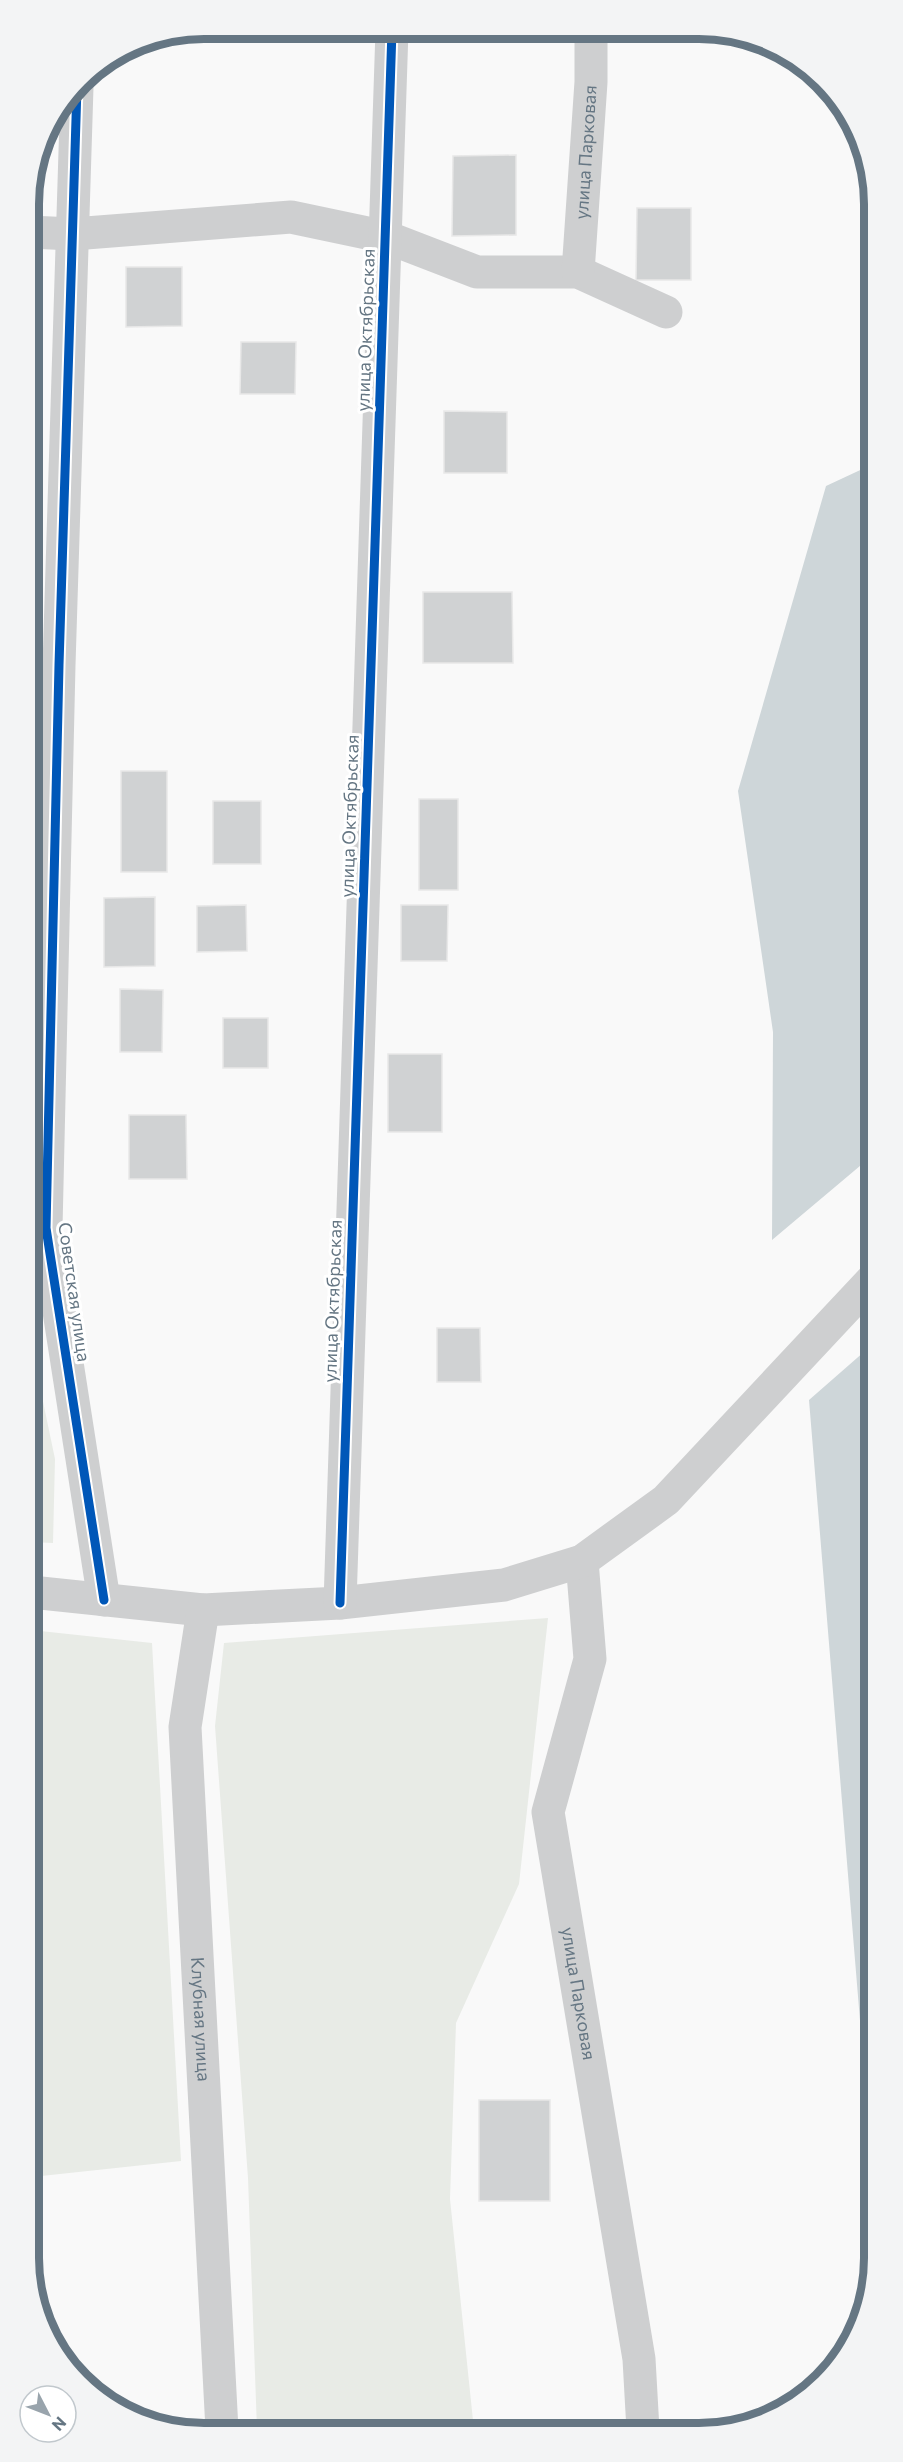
<svg xmlns="http://www.w3.org/2000/svg" width="903" height="2462" font-family="Commissioner,sans-serif">
  <style>
    .green { fill: #e8ebe6 }
    .water { fill: #ced6d9 }
    .building { fill: #d0d2d3; stroke: #e8e8e8; stroke-width: 1.5 }
    .lines { fill: none; stroke-linecap: round; stroke-linejoin: round }
    .minor { stroke: #cecfd0; stroke-width: 33 }
    .cycleway-casing { stroke: #fff; stroke-width: 13 }
    .cycleway { stroke: #0057b8; stroke-width: 9 }
    .labels { text-anchor: middle; stroke-width: 6; stroke-linejoin: round; paint-order: stroke }
    .street-label { font-size: 18px; fill: #657683; stroke: #fff }
    .rim { fill: none; stroke: #657683; stroke-width: 8 }
  </style>
  <rect width="100%" height="100%" fill="#f9f9f9"/>
  <path class="green" d="M31 1344 55 1459 53 1543 31 1542Z
    M548 1618 519 1884 456 2023 450 2199 474 2430H257L248 2178 215 1726 224 1643Z
    M31 1630 152 1643 181 2161 32 2177Z"/>
  <path class="water" d="M871 465 873 1155 772 1240 773 1032 738 791 826 486Z
    M873 1344 874 2191 809 1400Z"/>
  <path class="building" d="M231 29H284V42H231Z
    M516 155V235L452 236 453 156Z
    M637 208H691V280H636Z
    M126 267H182V326L126 327Z
    M241 342H296L295 394H240Z
    M444 411 507 412V473H444Z
    M423 592H512L513 663H423Z
    M121 771H167V872H121Z
    M419 799H458V890H419Z
    M213 801H261V864H213Z
    M155 897V966L104 967V898Z
    M246 905 247 951 197 952V906Z
    M401 905H448L447 961H401Z
    M120 989 163 990 162 1052H120Z
    M223 1018H268V1068H223Z
    M388 1054H442V1132H388Z
    M129 1115H186L187 1179H129Z
    M437 1328H480L481 1382H437Z
    M479 2100H550V2201H479Z"/>
  <g class="lines">
    <g class="minor">
      <path d="M77 87 59 665 46 1228 104 1600"/>
      <path d="M29 232 73 234 291 217 386 237 477 272H578L666 312"/>
      <path id="s1" d="M578 272 591 82V31"/>
      <path id="s2" d="M582 1561 590 1659 548 1812 639 2359 643 2430"/>
      <path d="M31 1592 203 1610 340 1603 504 1585 582 1561 666 1500 873 1279"/>
      <path d="M340 1603 392 30"/>
      <path id="s3" d="M203 1610 185 1727 222 2430"/>
    </g>
    <defs>
      <path id="cycleway" d="M77 87 59 665 46 1228 104 1600
        M340 1603 392 30"/>
    </defs>
    <use href="#cycleway" class="cycleway-casing"/>
    <use href="#cycleway" class="cycleway"/>
  </g>
  <g class="labels">
    <g class="street-label">
      <text dy="6" stroke="none"><textPath href="#s1" startOffset="120">улица Парковая</textPath></text>
      <text transform="translate(366 330) rotate(-88)" y="6">улица Октябрьская</text>
      <text transform="translate(350 816) rotate(-88)" y="6">улица Октябрьская</text>
      <text transform="translate(74 1292) rotate(82)" y="6">Советская улица</text>
      <text transform="translate(333 1301) rotate(-88)" y="6">улица Октябрьская</text>
      <text dy="6" stroke="none"><textPath href="#s2" startOffset="441">улица Парковая</textPath></text>
      <text dy="6" stroke="none"><textPath href="#s3" startOffset="411">Клубная улица</textPath></text>
    </g>
  </g>
  <path d="M0 0H903V2462H0ZM204 39H699A165 165 0 0 1 864 204V2258A165 165 0 0 1 699 2423H204A165 165 0 0 1 39 2258V204A165 165 0 0 1 204 39Z" fill="#f3f4f5" fill-rule="evenodd"/>
  <path class="rim" d="M204 39H699A165 165 0 0 1 864 204V2258A165 165 0 0 1 699 2423H204A165 165 0 0 1 39 2258V204A165 165 0 0 1 204 39Z"/>
  <g transform="translate(48 2414) rotate(132)"><circle r="28" fill="#ffffff" stroke="#c1c8cd" stroke-width="1.5"/>
  <path d="M0-4.5L10 22L0 15L-10 22Z" fill="#99a4ac"/>
  <text y="-9" font-size="16" font-weight="bold" text-anchor="middle" fill="#657683">N</text>
  </g>
</svg>
